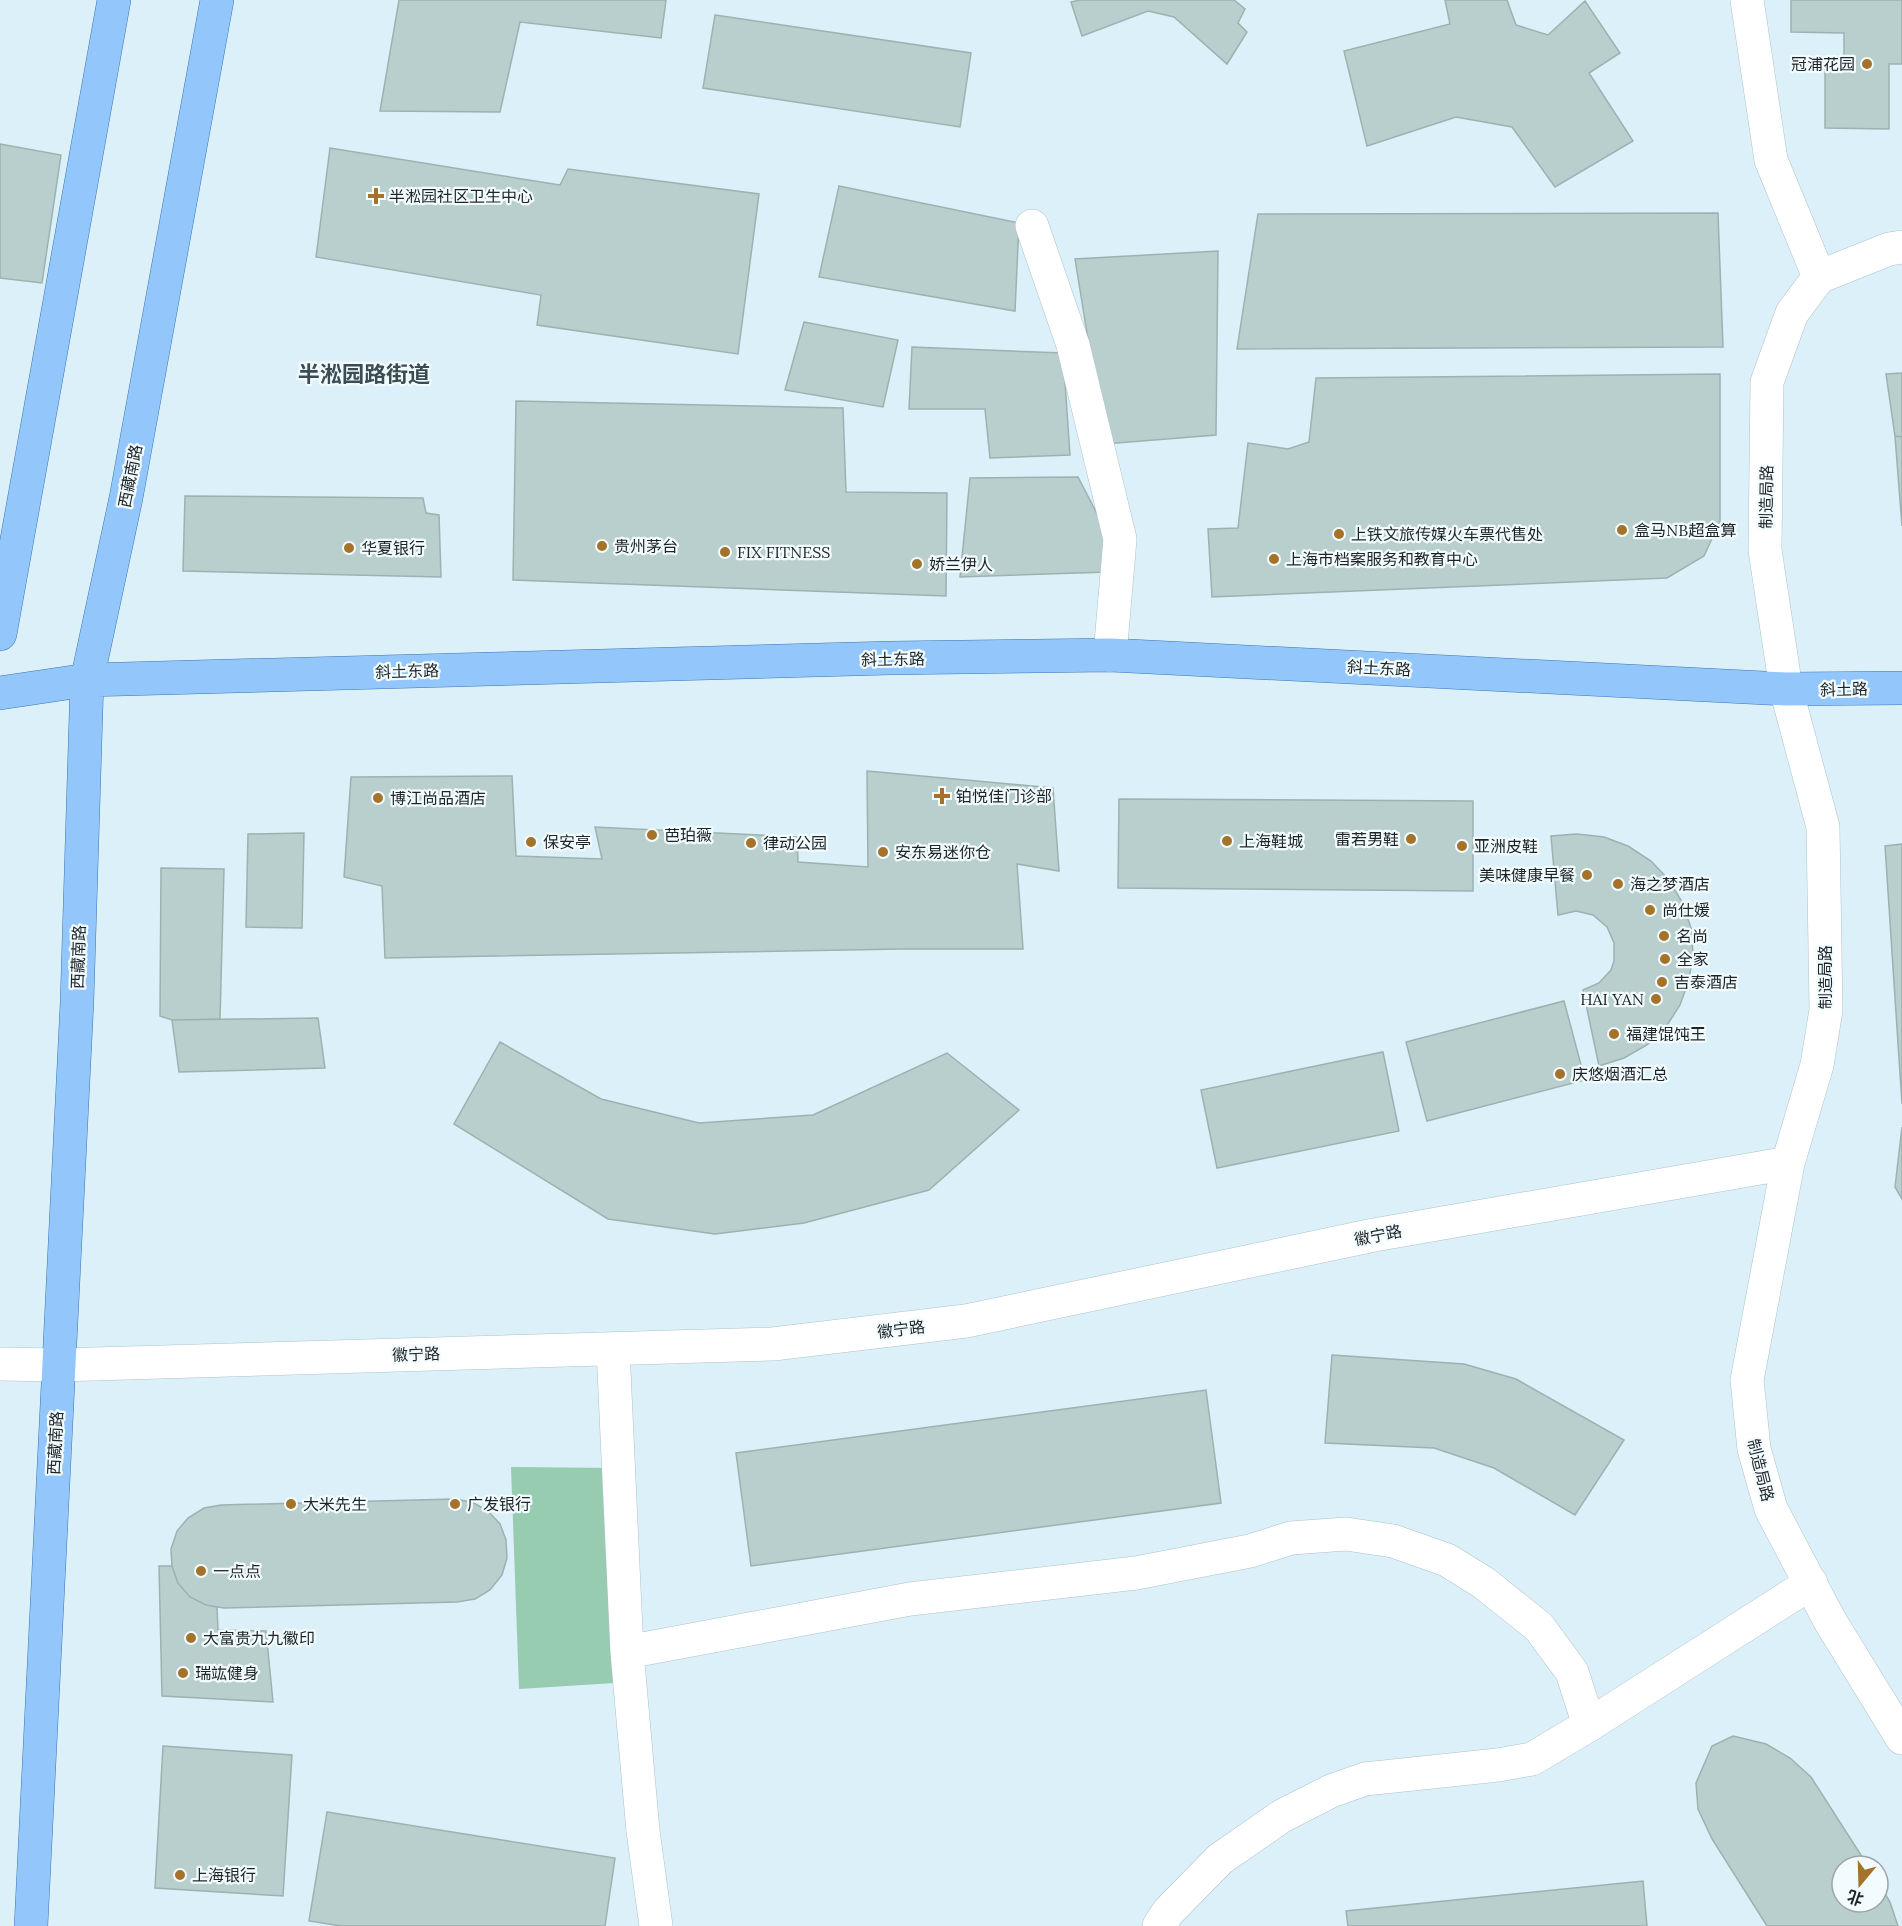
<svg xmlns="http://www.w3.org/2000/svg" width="1902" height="1926" font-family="Lora,'Noto Sans SC',serif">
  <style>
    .green { fill: #97ccb1 }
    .building { fill: #b9cfce; stroke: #9cb2b1; stroke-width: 1.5 }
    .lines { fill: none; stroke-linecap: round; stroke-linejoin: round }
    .minor-casing { stroke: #aec2ca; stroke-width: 34 }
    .major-casing { stroke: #3b76b0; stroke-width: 34 }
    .minor { stroke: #fff; stroke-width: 33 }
    .major { stroke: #93c7fc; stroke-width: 33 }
    .poi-dot { fill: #a47228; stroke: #f2fbfe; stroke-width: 2 }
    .labels { text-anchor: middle; stroke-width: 4.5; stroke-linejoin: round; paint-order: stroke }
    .poi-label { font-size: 16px; fill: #1d2427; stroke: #f2fbfe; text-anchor: start }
    .street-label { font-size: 16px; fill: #1d2427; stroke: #f2fbfe }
    .district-label { font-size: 22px; font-weight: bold; fill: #3b4d53; stroke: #f2fbfe }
  </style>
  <rect width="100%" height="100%" fill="#dbf0f8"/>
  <path class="green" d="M511 1467 618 1468 630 1682 519 1689Z"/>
  <path class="building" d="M399 0H666L661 38 520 22 500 112 380 111Z
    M1080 0H1234L1245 9 1238 23 1247 32 1227 64 1174 17 1148 11 1082 36 1071 2Z
    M1445 0H1507L1516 25 1548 35 1585 1 1620 53 1589 73 1633 141 1555 187 1512 127 1456 117 1367 146 1344 51 1450 24Z
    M1791 0H1902V64H1889V129L1825 128V64H1844V33L1791 32Z
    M715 15 971 53 960 127 703 88Z
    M0 144 61 155 42 283 0 278Z
    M330 148 560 185 568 169 759 194 738 354 537 325 541 295 316 257Z
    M839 186 1019 223 1015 311 819 277Z
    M1718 213 1723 347 1237 349 1258 214Z
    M1218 251 1216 435 1105 444 1075 259Z
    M804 322 898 340 883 407 785 390Z
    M912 347 1063 353 1070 455 990 458 985 409H909Z
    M1902 373V437L1895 436 1886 374Z
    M1720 374V521L1704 556 1667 578 1212 597 1208 529 1238 528 1248 443 1288 449 1309 442 1316 378Z
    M516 401 843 408 846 492 947 493 946 596 513 580Z
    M1895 436 1902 437V526Z
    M1078 477 1108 535V572L960 577 970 478Z
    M185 496 423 498 426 513 439 515 441 577 183 571Z
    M867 771 1053 788 1059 871 1017 864 1023 949H902L385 958 382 886 344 877 351 777 512 776 516 856 602 859 595 827 797 837 798 862 868 867Z
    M1119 799 1473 801V891L1118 888Z
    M304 833 302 928 246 927 248 834Z
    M1577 834 1604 837 1628 846 1651 861 1669 880 1682 902 1691 928 1693 954 1689 980 1680 1005 1666 1027 1647 1045 1624 1058 1599 1066 1583 990 1599 983 1611 970 1614 961V943L1607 927 1593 915 1576 911 1558 915 1551 836Z
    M1902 844V1104L1885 846Z
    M161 868 224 869 220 1019 172 1020 160 1016Z
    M1564 1001 1585 1080 1427 1121 1406 1042Z
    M318 1018 325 1068 179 1072 172 1020Z
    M500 1042 601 1099 699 1123 813 1115 947 1053 1019 1110 929 1190 804 1223 715 1234 608 1219 454 1124Z
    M1383 1052 1399 1131 1217 1168 1201 1090Z
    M1902 1127V1199L1895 1187Z
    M1332 1355 1464 1364 1516 1379 1624 1440 1575 1515 1494 1468 1434 1448 1325 1443Z
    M1206 1390 1221 1503 751 1566 736 1453Z
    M454 1499 472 1502 488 1511 500 1524 506 1540 507 1558 502 1575 490 1590 475 1599 457 1602 224 1608 206 1605 190 1597 178 1583 172 1566 171 1549 177 1531 188 1518 204 1508 221 1505Z
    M159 1566H172L178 1583 190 1597 206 1605 217 1607 218 1630 266 1631 273 1702 162 1696Z
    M1733 1736 1766 1744 1790 1758 1811 1777 1868 1866H1842V1902H1878V1882L1890 1902 1898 1926H1767L1712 1839 1698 1809 1696 1783 1712 1746Z
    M163 1746 292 1755 283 1896 155 1888Z
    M327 1812 615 1858 605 1926H341L309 1921Z
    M1643 1881 1647 1926H1348L1346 1911Z"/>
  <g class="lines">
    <defs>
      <path id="minor" d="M1747 0 1771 160 1819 277
        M1032 226 1073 345 1120 539 1110 655
        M1902 247 1889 249 1819 277 1792 313 1767 382 1765 550 1786 689 1823 827 1826 1010 1817 1065 1788 1163 1747 1380 1754 1449 1771 1509 1830 1621 1902 1738
        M613 1349 627 1652 643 1831 656 1926
        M0 1364 59 1365 773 1344 966 1321 1374 1235 1788 1163
        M627 1652 910 1599 1136 1573 1250 1551 1291 1538 1346 1534 1393 1541 1447 1560 1484 1583 1539 1627 1572 1672 1589 1725
        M1159 1926 1168 1912 1220 1859 1282 1816 1331 1791 1365 1779 1498 1765 1532 1759 1589 1725 1811 1583"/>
      <path id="major" d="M0 634 114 0
        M0 693 87 680 890 658 1110 655 1786 689 1902 688
        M31 1926 77 1002 87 680 126 498 217 0"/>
    </defs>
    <use href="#minor" class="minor-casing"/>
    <use href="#major" class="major-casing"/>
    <use href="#minor" class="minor"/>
    <use href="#major" class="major"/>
  </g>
  <g class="poi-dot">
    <circle cx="1867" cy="64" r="6"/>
    <path d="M373 187h6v6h6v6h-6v6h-6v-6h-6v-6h6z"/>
    <circle cx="1622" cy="530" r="6"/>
    <circle cx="1339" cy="534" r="6"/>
    <circle cx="602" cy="546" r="6"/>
    <circle cx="349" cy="548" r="6"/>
    <circle cx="725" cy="552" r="6"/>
    <circle cx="1274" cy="559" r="6"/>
    <circle cx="917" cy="564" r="6"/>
    <path d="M939 787h6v6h6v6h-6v6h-6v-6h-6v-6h6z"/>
    <circle cx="378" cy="798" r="6"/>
    <circle cx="652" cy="835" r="6"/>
    <circle cx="1411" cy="839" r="6"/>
    <circle cx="1227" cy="841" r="6"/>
    <circle cx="531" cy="842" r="6"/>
    <circle cx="751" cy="843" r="6"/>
    <circle cx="1462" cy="846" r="6"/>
    <circle cx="883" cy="852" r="6"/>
    <circle cx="1587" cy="875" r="6"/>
    <circle cx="1618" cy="884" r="6"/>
    <circle cx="1650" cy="910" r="6"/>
    <circle cx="1664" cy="936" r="6"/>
    <circle cx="1665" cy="959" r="6"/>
    <circle cx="1662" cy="982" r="6"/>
    <circle cx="1656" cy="999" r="6"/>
    <circle cx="1614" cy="1034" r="6"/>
    <circle cx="1560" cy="1074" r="6"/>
    <circle cx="291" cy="1504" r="6"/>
    <circle cx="455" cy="1504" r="6"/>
    <circle cx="201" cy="1571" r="6"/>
    <circle cx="191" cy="1638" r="6"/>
    <circle cx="183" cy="1673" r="6"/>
    <circle cx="180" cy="1875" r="6"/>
  </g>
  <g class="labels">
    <g class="poi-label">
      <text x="1855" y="70" text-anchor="end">冠浦花园</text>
      <text x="389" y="202">半淞园社区卫生中心</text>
      <text x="1634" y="536">盒马NB超盒算</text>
      <text x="1351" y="540">上铁文旅传媒火车票代售处</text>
      <text x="614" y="552">贵州茅台</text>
      <text x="361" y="554">华夏银行</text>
      <text x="737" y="558">FIX FITNESS</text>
      <text x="1286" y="565">上海市档案服务和教育中心</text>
      <text x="929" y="570">娇兰伊人</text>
      <text x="956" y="802">铂悦佳门诊部</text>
      <text x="390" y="804">博江尚品酒店</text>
      <text x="664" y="841">芭珀薇</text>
      <text x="1399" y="845" text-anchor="end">雷若男鞋</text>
      <text x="1239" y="847">上海鞋城</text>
      <text x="543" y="848">保安亭</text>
      <text x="763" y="849">律动公园</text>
      <text x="1474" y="852">亚洲皮鞋</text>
      <text x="895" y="858">安东易迷你仓</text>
      <text x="1575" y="881" text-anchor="end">美味健康早餐</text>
      <text x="1630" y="890">海之梦酒店</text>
      <text x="1662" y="916">尚仕媛</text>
      <text x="1676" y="942">名尚</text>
      <text x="1677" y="965">全家</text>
      <text x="1674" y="988">吉泰酒店</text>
      <text x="1644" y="1005" text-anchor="end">HAI YAN</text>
      <text x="1626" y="1040">福建馄饨王</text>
      <text x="1572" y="1080">庆悠烟酒汇总</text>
      <text x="303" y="1510">大米先生</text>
      <text x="467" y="1510">广发银行</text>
      <text x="213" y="1577">一点点</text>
      <text x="203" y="1644">大富贵九九徽印</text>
      <text x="195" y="1679">瑞竑健身</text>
      <text x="192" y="1881">上海银行</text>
    </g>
    <g class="street-label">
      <text transform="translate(130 476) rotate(-79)" y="6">西藏南路</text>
      <text transform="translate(1766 497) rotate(-89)" y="6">制造局路</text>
      <text transform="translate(893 659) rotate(-1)" y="6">斜土东路</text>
      <text transform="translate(1379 668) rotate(3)" y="6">斜土东路</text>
      <text transform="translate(407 671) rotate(-2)" y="6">斜土东路</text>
      <text transform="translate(1844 689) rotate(-1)" y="6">斜土路</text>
      <text transform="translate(78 957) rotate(-88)" y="6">西藏南路</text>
      <text transform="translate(1825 977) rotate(-90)" y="6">制造局路</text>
      <text transform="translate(1378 1235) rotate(-11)" y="6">徽宁路</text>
      <text transform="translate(901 1329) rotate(-7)" y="6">徽宁路</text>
      <text transform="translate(416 1354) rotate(-2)" y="6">徽宁路</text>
      <text transform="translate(55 1443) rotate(-87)" y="6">西藏南路</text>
      <text transform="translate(1761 1470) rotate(76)" y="6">制造局路</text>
    </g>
    <g class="district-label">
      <text x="364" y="382">半淞园路街道</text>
    </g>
  </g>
  <g transform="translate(1860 1884) rotate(199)"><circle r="28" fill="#f2fbfe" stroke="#9da5a8" stroke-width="1.5"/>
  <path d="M0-4.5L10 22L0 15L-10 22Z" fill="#a47228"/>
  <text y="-9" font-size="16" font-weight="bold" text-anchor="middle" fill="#1d2427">北</text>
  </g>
</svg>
